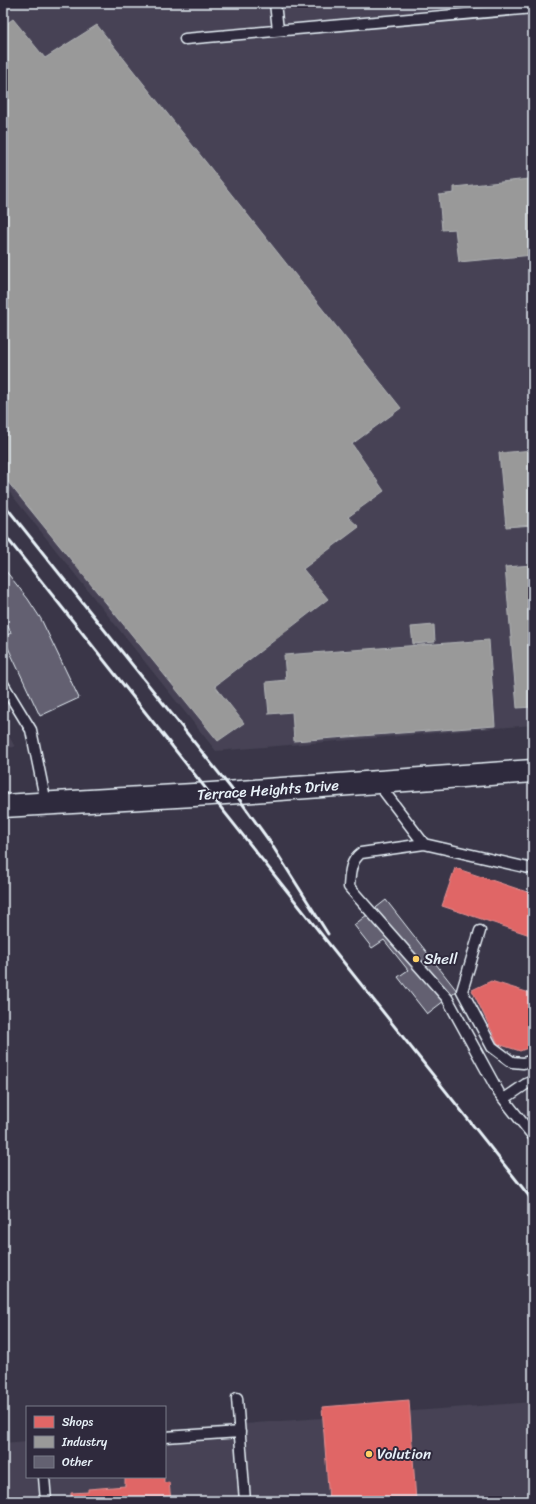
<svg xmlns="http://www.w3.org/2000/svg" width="536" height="1504" font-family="Sriracha,sans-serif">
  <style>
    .built { fill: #464354 }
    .shops { fill: #e06666; stroke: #e29092 }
    .industry { fill: #999; stroke: #b1b3b6 }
    .building { fill: #636171; stroke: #e8f1f8 }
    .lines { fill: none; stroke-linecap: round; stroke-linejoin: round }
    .lane-casing { stroke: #e8f1f8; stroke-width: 13 }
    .secondary-casing { stroke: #e8f1f8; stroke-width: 25 }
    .lane { stroke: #2f2a3d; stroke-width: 10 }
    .secondary { stroke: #2f2a3d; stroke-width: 22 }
    .rail { stroke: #e8f1f8; stroke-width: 3 }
    .poi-dot { fill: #ffd166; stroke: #2f2a3d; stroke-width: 1.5 }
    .labels { text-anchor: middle; stroke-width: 4; stroke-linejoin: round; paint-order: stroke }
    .street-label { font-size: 15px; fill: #e8f1f8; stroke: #2f2a3d }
    .poi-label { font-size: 15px; fill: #e8f1f8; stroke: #2f2a3d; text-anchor: start }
  </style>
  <rect width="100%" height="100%" fill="#3a3648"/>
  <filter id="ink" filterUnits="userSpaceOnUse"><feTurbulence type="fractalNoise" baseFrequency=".025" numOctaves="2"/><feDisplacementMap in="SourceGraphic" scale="8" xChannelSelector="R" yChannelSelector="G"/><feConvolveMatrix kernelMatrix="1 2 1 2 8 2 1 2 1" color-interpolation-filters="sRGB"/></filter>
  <g filter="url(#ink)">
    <path class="built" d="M3 3H533V725L216 751 3 484Z
      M3 725 15 747 3 748Z
      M533 1402V1501H3V1443L27 1441V1477H165V1430Z"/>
    <path class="shops" d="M455 868 533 894V936L442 906Z
      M491 981 533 994V1046L520 1051 498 1044 472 990Z
      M409 1400 416 1501H329L322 1407Z
      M125 1477H164V1483L169 1482 171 1501H71V1493L88 1492V1489L125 1486Z"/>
    <path class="industry" d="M13 19 45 58 97 25 401 408 352 444 384 491 348 517 359 527 303 569 328 599 215 686 244 723 218 741 3 476V26Z
      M529 179 533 222V255L459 262 455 229 442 230 439 195 454 193V187Z
      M533 450V525L506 527 499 453Z
      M533 565V707L517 708 505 567Z
      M434 625 435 642 413 644 411 627Z
      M489 640 495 726 294 741 292 712 269 714 266 682 286 680 284 655Z"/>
    <path class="building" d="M5 570 28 599 41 619 79 698 40 716 3 637 11 633 3 616V571Z
      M386 900 457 991 427 1014 398 977 408 970 384 940 372 948 354 925Z"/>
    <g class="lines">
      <defs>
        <path id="lane" d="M275 3 278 30
          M185 39 533 8
          M3 684 31 730 46 803
          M377 782 424 844
          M533 869 424 844 361 853C350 861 350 874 349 887L447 998 499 1093 533 1136
          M480 931 462 991 492 1047 512 1062 523 1063 533 1060
          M504 1099 526 1084 533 1081
          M237 1398 245 1501
          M165 1437 240 1432
          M44 1477 46 1501"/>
        <path id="secondary" d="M3 806 211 794 533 771"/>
      </defs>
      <use href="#lane" class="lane-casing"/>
      <use href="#secondary" class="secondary-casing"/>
      <use href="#lane" class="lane"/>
      <use href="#secondary" class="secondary"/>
      <path class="rail" d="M3 503 234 792 270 842 328 934
        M3 533 533 1201"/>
    </g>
  </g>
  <g class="poi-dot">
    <circle cx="416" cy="959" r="4"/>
    <circle cx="369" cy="1454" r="4"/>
  </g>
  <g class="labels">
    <g class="street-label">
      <text transform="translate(268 790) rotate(-4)" y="5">Terrace Heights Drive</text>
    </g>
    <g class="poi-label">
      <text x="424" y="964">Shell</text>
      <text x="377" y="1459">Volution</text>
    </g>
  </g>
  <rect width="536" height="1504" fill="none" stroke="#2f2a3d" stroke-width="16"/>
  <rect x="8" y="8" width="520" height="1488" fill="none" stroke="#e8f1f8" stroke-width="1.5" filter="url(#ink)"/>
  <rect x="26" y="1406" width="140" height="72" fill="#2f2a3d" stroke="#797a88"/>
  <rect x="34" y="1416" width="20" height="12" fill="#e06666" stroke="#797a88"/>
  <text x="62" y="1426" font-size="12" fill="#e8f1f8">Shops</text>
  <rect x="34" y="1436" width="20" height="12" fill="#999999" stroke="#797a88"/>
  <text x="62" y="1446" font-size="12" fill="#e8f1f8">Industry</text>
  <rect x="34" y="1456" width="20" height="12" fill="#636171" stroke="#797a88"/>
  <text x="62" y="1466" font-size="12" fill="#e8f1f8">Other</text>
</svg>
